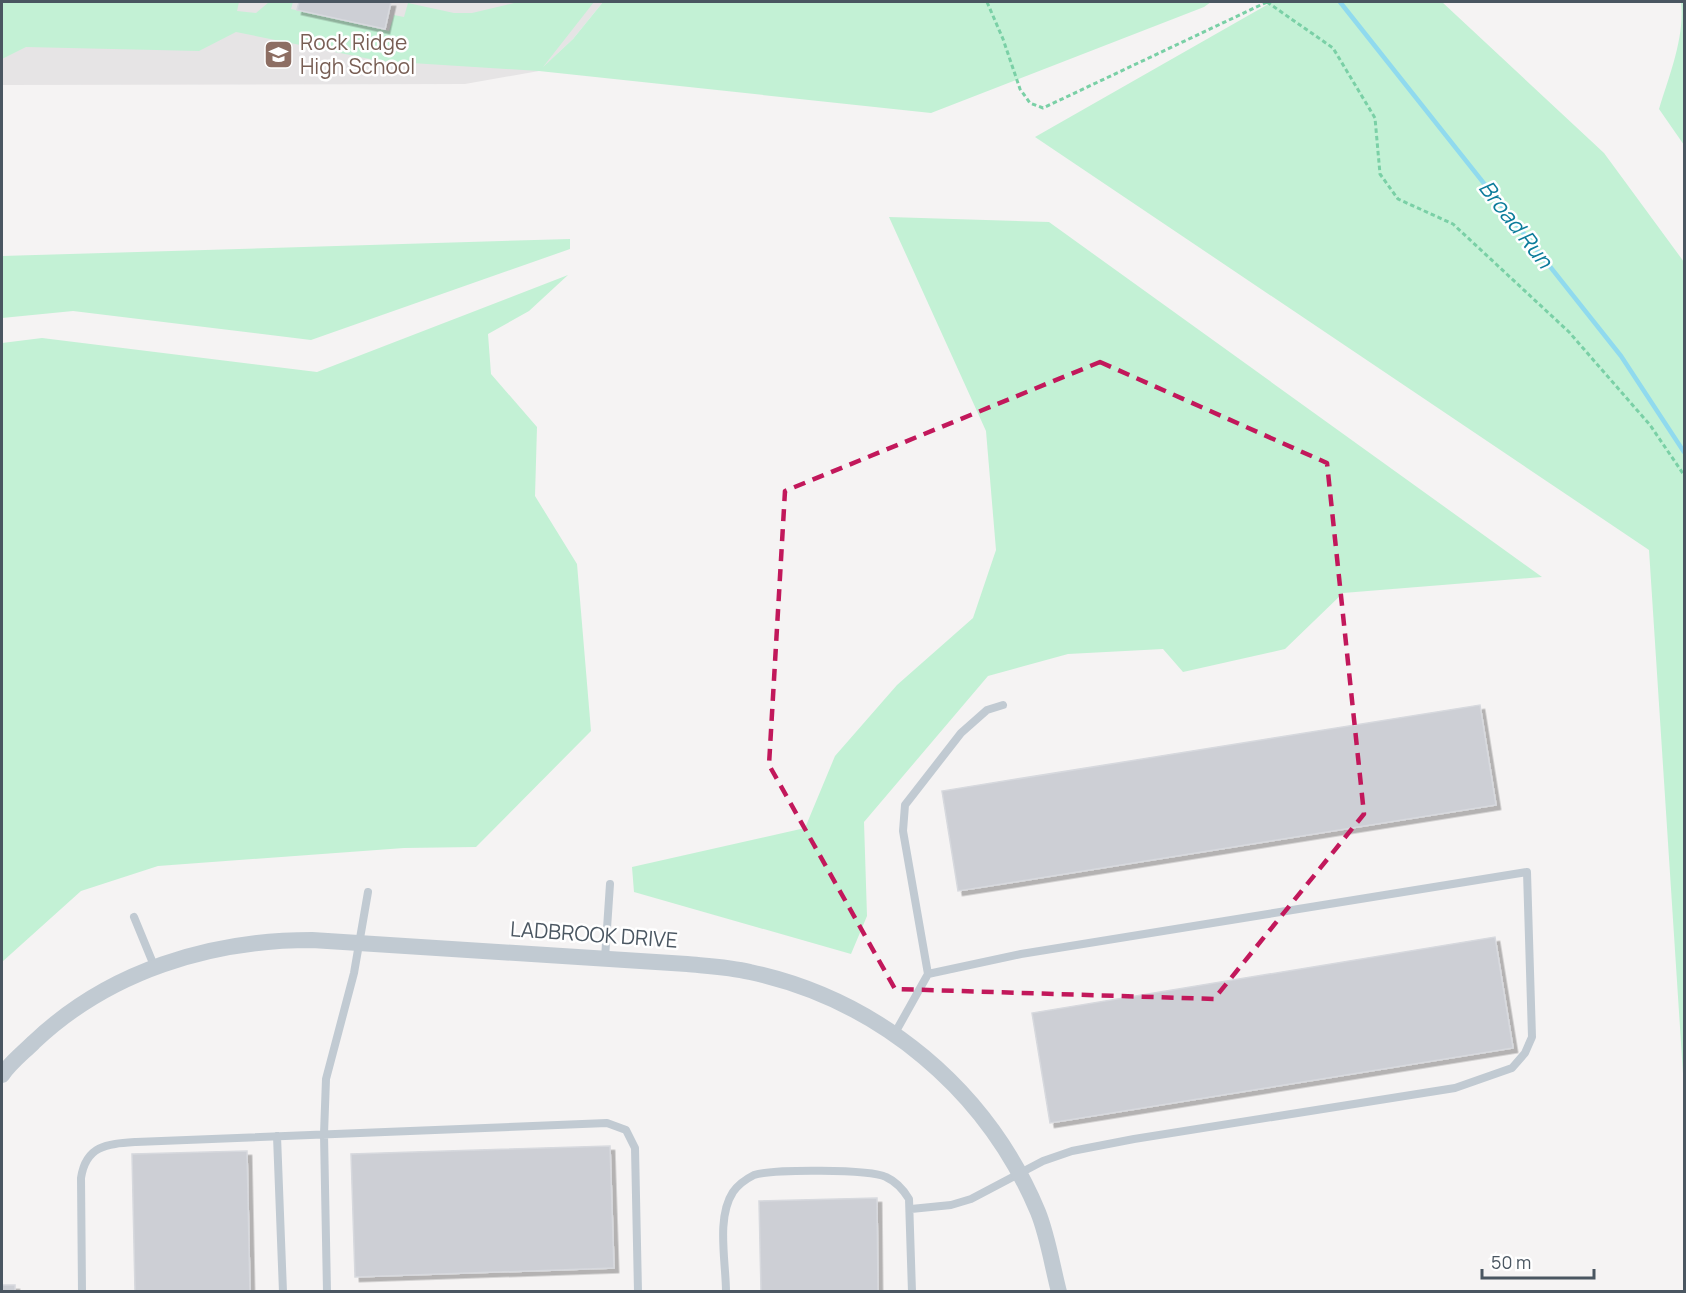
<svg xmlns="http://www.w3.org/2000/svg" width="1686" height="1293" font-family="Manrope,sans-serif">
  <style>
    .education { fill: #e6e4e5 }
    .green { fill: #c3f1d5 }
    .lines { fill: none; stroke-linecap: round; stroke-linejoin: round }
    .stream { stroke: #90daee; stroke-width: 4.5 }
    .building { fill: #cdcfd5; stroke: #d7d9de; stroke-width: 1.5; filter: url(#shadow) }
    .path { stroke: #7ad0a6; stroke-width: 3; stroke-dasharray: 4.5 3; stroke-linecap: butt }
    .lane { stroke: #c1cad2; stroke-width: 8 }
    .street { stroke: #c1cad2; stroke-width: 16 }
    .marked { fill: none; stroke: #c2185b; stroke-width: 4.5; stroke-dasharray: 12 8; stroke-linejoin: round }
    .labels { text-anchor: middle; stroke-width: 5; stroke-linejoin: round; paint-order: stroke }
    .education-label { font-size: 21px; fill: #785e54; stroke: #fff; text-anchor: start }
    .street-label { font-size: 21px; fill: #4a5661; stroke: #fff }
    .water-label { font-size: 22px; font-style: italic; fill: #0c7c9b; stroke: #fff }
  </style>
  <defs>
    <filter id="shadow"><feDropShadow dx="4.5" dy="4.5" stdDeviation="0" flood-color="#0004"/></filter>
  </defs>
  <rect width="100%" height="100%" fill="#f5f3f3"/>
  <path class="education" d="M2 2H603L573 39 539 71 465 84 2 85Z"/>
  <path class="green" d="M2 2H239L237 11 256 13 269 2H293L291 9 389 31 394 15 404 17 408 3 454 13H472L518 2H594L543 67 573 39 603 2H1211L1204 7 931 113 539 71 380 61 236 32 199 51 26 47 2 59Z
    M1272 2H1442L1604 153 1684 262V1089L1649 550 1035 137Z
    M1681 2H1684V145L1659 109C1669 76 1685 37 1681 2Z
    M889 217 1049 222 1542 577 1343 593 1285 649 1183 672 1163 649 1068 654 988 676 864 822 867 916 851 954 634 892 632 867 805 828 835 756 897 685 973 618 996 550 986 431Z
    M570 239V249L311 340 73 311 2 318V256Z
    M568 275 529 311 488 334 491 374 537 427 535 496 577 564 591 731 476 847 404 848 158 866 81 891 2 962V343L42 338 317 372Z"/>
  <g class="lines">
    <path class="stream" d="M1340 2 1621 356 1684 452"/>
  </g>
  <path class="building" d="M299 2H391L385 29 297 10Z
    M1480 705 1496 805 958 891 942 791Z
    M1495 937 1513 1048 1050 1123 1032 1013Z
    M610 1146 614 1268 355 1277 351 1154Z
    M247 1151 250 1292H135L132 1154Z
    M877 1198 878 1292H761L759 1201Z
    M2 1285H15V1292H2Z"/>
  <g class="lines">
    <path class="path" d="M987 2 1003 39 1020 89 1030 103 1043 108 1267 2
      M1267 2 1333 48 1375 118 1380 174 1398 199 1453 224 1569 332 1650 425 1684 475"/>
    <path class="lane" d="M134 917 155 968
      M605 958 610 884
      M895 1033 928 974 903 831 905 805 961 733 987 710 1003 705
      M277 1136 283 1292
      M911 1209 951 1205 971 1199 1043 1161 1072 1151 1134 1139 1455 1088 1512 1068 1525 1053 1532 1037 1527 872 1021 954 928 974
      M82 1292 81 1178C86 1145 107 1144 136 1142L607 1123 626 1130 635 1148 638 1292
      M327 1292 324 1134 326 1079 354 973 368 892
      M726 1292C726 1262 716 1218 733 1192 738 1185 746 1179 754 1175 772 1169 870 1169 886 1177 897 1182 903 1189 909 1199L912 1292"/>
    <path class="street" d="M2 1075C10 1063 23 1053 34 1042 109 971 210 940 312 940L687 964C708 966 730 967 750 972 880 1000 987 1090 1038 1212 1048 1237 1052 1265 1059 1292"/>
  </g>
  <path class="marked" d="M1100 362 1327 463 1364 814 1214 999 895 989 769 765 785 491Z"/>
  <defs>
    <symbol id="school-square" viewBox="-11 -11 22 22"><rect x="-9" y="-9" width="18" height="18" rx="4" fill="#8d6e63" stroke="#fff"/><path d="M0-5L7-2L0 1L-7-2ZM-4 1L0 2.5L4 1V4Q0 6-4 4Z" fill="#fff"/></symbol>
  </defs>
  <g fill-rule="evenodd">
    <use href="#school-square" x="262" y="38" width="33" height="33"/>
  </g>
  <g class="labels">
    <g class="education-label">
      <text x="300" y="50">Rock Ridge<tspan x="300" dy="24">High School</tspan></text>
    </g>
    <g class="street-label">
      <text transform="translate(594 935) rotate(4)" y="7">LADBROOK DRIVE</text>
    </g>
    <g class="water-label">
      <text transform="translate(1516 224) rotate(52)" y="8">Broad Run</text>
    </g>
  </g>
  <rect width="1686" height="1293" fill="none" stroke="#4a5661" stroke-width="6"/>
  <path d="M1482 1269v9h112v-9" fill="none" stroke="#4a5661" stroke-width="3"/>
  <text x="1491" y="1269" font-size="18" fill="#4a5661" stroke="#ffffff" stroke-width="4.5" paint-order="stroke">50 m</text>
</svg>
